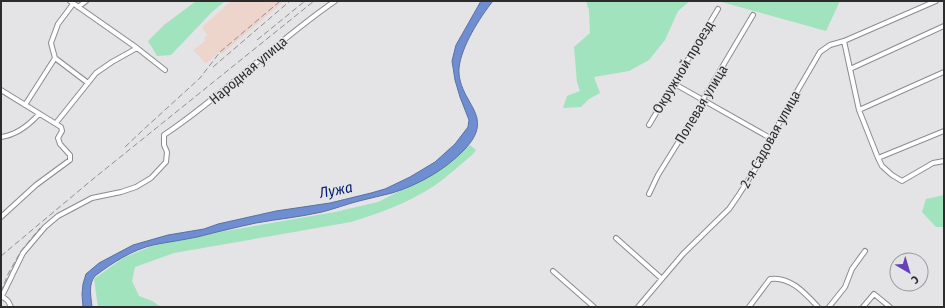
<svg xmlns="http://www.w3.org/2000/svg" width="945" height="308" font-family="'Fira Sans Condensed',sans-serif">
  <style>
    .industrial { fill: #eed5cc }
    .green { fill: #a0e3bd }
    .water { fill: #6e8ed1; stroke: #5a71a0 }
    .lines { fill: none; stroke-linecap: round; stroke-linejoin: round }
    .minor-casing { stroke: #8b8b8d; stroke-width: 6 }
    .minor { stroke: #fff; stroke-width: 4 }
    .rail { stroke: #8f8f90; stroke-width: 1; stroke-dasharray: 6 3; stroke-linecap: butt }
    .labels { text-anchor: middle; stroke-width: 3; stroke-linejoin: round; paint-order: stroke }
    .street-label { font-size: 14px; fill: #2c2c2c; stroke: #e4e4e6 }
    .water-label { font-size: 15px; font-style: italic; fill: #041e6c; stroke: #e4e4e6 }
  </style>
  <rect width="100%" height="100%" fill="#e4e4e6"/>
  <path class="industrial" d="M231 1H280L282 3 222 54 219 52 206 64 193 50 205 41 204 38 207 35 202 27Z"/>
  <path class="green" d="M196 1H225L212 12 171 55 157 56 148 41 164 25Z
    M586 1H690L678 11 665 40 649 60 629 71 594 77 600 93 589 99 581 107 563 108 567 96 580 91 577 82 574 47 590 33 589 10Z
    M718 1H840L826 31Z
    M470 145 476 150 472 155C460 165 447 177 434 186 408 203 380 213 351 222L174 253 135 267 132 281 139 296 152 301 161 307H98L94 279 123 258 152 246 225 231 335 212 378 202 433 174 447 164Z
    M944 195V227H936L922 212 926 199Z"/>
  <path class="water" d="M481 1H493C480 17 461 47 459 68 457 103 498 115 464 150 445 170 418 185 392 193 381 196 370 198 359 201 347 204 334 209 322 212 300 217 278 219 256 223 237 227 217 232 197 237 183 240 168 242 153 245 132 250 112 263 95 276 88 284 91 297 92 307H83L82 294 83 284 86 274 99 263 133 245 168 235 204 229 218 224 276 211 330 203 371 193 385 189 410 177 435 162 455 144 468 127 469 120 460 97 455 80 452 61 456 45Z"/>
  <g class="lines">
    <defs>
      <path id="minor" d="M70 1 137 48 165 70
        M78 7 86 1
        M844 41 859 110 878 158 882 166 892 175 902 181 933 163 944 161
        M55 58 88 83
        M850 69 944 26
        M673 83 772 139
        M1 90 61 127 62 131 58 138 60 144 70 155V160L36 185 1 217
        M25 105 55 58 51 43 58 24 73 4
        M859 110 944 72
        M56 123 96 73 112 62 137 48
        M649 125 718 9
        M1 137C17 135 29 125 39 114
        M878 158 944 131
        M649 194 658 175 702 104V101L753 15
        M616 238 661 278
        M553 271 594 307
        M2 296 8 301 11 307
        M1 298 23 253 45 227 58 216 92 198 121 192 136 187 151 178 166 162 167 152 164 145V135C224 95 275 42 335 1
        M638 307 683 254 729 209 738 196 756 168 772 139 781 119 820 52 830 45 844 41 936 1
        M749 307 770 279C790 276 805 293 818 307
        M829 307 845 287 852 269 865 251
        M863 307 874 294 890 307"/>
    </defs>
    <use href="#minor" class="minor-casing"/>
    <use href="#minor" class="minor"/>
    <path class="rail" d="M257 40 305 1
      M213 67 290 1
      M125 147 143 130 200 78 220 52 279 2
      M1 256 93 179 314 1
      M1 292 8 274 21 251 40 228"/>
  </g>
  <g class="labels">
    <g class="street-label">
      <text transform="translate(683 67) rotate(-59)" y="5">Окружной проезд</text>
      <text transform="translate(248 70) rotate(-40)" y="5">Народная улица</text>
      <text transform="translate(701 104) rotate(-59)" y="5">Полевая улица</text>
      <text transform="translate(770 139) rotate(-61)" y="5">2-я Садовая улица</text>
    </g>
    <g class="water-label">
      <text transform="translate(336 190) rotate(-11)" y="5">Лужа</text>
    </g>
  </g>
  <rect width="945" height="308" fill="none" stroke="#2c2c2c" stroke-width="4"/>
  <g transform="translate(909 272) rotate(142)"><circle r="19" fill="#e4e4e6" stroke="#9a9a9c"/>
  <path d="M0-3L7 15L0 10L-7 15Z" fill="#6841b9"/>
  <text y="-6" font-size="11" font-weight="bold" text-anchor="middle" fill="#2c2c2c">С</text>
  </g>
</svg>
